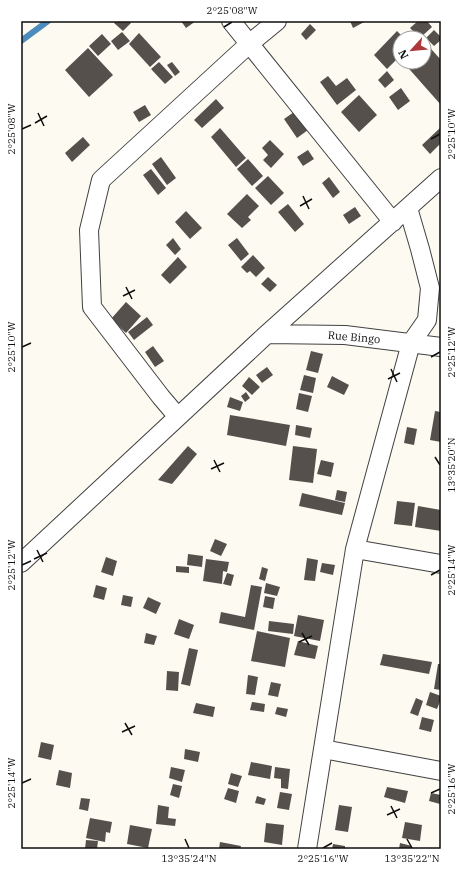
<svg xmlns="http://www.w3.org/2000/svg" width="462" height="870" font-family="'IBM Plex Serif',serif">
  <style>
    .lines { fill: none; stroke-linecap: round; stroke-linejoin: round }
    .stream { stroke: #4b8cbd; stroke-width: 6 }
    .building { fill: #55504c }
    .street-casing { stroke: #414141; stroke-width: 20 }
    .street { stroke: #fff; stroke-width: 18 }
    .ticks { fill: none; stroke: #0e0e0e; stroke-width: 1.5 }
    .labels { text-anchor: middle; stroke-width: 4; stroke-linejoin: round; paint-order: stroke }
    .street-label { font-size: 11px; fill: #0e0e0e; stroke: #fff }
    .neatline { fill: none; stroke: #0e0e0e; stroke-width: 1.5 }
    .ticks-label { font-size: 10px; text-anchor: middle; fill: #0e0e0e }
  </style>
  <rect width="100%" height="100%" fill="#fdfbf1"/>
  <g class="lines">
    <path class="stream" d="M21 41 48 21"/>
  </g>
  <path class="building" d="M116 21H129L131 23 123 31 114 23Z
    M181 21H196L186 28Z
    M350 21H366L353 28Z
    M418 21H427L432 27 420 38 410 28Z
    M310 24 316 30 306 40 301 34Z
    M434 30 441 37V40L434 46 426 38Z
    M397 31 404 38H400V56L387 69 374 55Z
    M122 32 130 41 118 50 111 41Z
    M139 33 161 57 150 67 129 44Z
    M102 34 111 44 98 56 89 46Z
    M424 41 441 60V105L403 62H424Z
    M88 48 113 75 89 97 65 70Z
    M159 62 173 77 165 84 151 69Z
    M172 62 180 72 175 76 167 65Z
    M387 71 394 80 385 88 378 80Z
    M328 76 336 86 347 78 356 90 337 105 320 82Z
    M401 88 410 101 398 110 389 97Z
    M359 95 377 115 359 132 341 112Z
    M216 99 224 108 202 128 194 120Z
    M145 105 151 115 139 122 133 112Z
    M294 112 308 130 297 138 284 119Z
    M220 128 246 158 236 167 211 137Z
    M440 128 441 129V143L430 154 422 145Z
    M83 137 90 145 72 162 65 153Z
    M270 140 284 154 271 168 263 160 268 155 262 148Z
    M308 150 314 159 303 166 297 157Z
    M161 157 176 178 167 185 152 164Z
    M248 159 263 176 252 186 237 169Z
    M151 169 166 188 158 195 143 175Z
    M268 176 284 193 271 205 255 188Z
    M329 177 340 192 333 198 322 183Z
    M247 194 259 206 248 217 251 220 242 228 227 214Z
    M288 204 304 224 295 232 278 212Z
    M355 207 361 216 349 224 343 215Z
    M186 211 202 228 190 239 175 222Z
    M173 238 181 249 175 255 166 245Z
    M237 238 249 254 241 261 228 245Z
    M253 255 265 268 256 277 250 271 247 273 241 267Z
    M178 257 187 267 170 284 161 275Z
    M268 277 277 285 270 292 261 284Z
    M126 302 141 316 126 333 111 319Z
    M147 317 153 325 134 340 128 332Z
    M153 346 164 361 155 367 145 352Z
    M311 351 323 354 318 373 306 370Z
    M267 367 273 375 262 383 256 375Z
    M304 375 316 378 313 393 300 390Z
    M332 376 349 385 344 395 327 387Z
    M249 377 260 387 252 395 242 386Z
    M246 392 250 398 245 402 241 396Z
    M299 393 312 396 308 412 296 409Z
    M230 397 243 402 240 411 227 407Z
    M435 411 441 412V442L430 440Z
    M230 415 290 425 286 446 227 435Z
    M296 425 312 428 310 438 295 435Z
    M407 427 417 429 414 445 404 443Z
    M188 446 197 454 172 484 158 480Z
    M293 446 317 449 313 483 289 480Z
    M321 460 334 463 331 477 317 474Z
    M337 490 347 492 345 502 335 500Z
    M302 493 345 503 342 515 299 506Z
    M397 501 415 503 412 526 394 524Z
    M418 506 441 510V531L415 527Z
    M215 539 227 544 221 556 210 551Z
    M188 554 203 556 202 567 187 565Z
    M106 557 117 561 113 576 101 572Z
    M307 558 318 560 315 581 304 580Z
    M206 559 229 562 227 572 223 571 222 584 203 581Z
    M322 563 335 565 333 575 320 572Z
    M176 566 189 567V573L176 572Z
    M262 567 268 569 265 581 259 579Z
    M227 573 234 575 231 586 223 584Z
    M266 583 280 587 277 596 264 593Z
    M96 585 107 588 104 600 93 597Z
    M251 585 262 587 254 630 219 623 221 612 245 617Z
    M123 595 133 597 131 607 121 605Z
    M265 596 275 598 273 609 263 607Z
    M148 597 161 603 156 614 143 608Z
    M298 615 324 620 320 641 294 636Z
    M179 619 194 625 189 639 174 634Z
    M269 621 294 624 293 634 268 631Z
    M257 631 290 638 285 667 251 661Z
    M146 633 157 636 154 645 144 643Z
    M298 641 318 646 315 659 294 655Z
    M189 648 198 650 190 686 181 684Z
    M383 654 432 662 429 674 380 665Z
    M438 664H441V690L434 689Z
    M167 671 179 672 178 691 166 690Z
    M248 675 258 677 255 695 246 694Z
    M271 682 281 684 278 697 268 695Z
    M430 692 441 696V699L437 709 426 705Z
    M416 698 423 701 418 716 410 713Z
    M252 702 265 704 264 712 250 710Z
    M196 703 215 707 213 717 193 713Z
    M277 707 288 709 286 717 275 714Z
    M422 717 434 720 431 732 419 729Z
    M41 742 54 745 51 760 38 757Z
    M185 749 200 752 198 762 184 759Z
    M251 762 272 766 270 779 248 775Z
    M171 767 185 770 182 782 169 778Z
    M275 767 290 769 288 789 281 788V779L274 778Z
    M59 770 72 773 70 788 56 785Z
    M231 773 242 776 238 787 228 784Z
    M173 784 182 786 179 798 170 795Z
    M387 787 408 791 405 803 384 797Z
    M228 788 239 791 236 803 224 799Z
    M280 792 292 794 289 810 277 808Z
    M431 793 441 795 440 804 429 801Z
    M257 796 266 799 264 805 255 803Z
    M81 798 90 799 88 811 79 809Z
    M158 805 169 807 168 818 176 819 175 826 156 824Z
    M339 805 352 807 348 832 335 830Z
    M90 818 112 822 110 833 106 832 105 842 86 838Z
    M405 822 422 825 420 841 402 838Z
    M266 823 284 825 282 845 264 842Z
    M130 825 152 829 148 848 127 844Z
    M86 840 98 841 97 849H85Z
    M220 842 241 846 240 849H219Z
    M400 843 412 846 411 849H399Z
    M333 844 345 846V849H332Z"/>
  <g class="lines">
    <defs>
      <path id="street" d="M231 21 393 222
        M267 334 345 335 441 347
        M178 417 161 397 92 307 89 230 101 180 249 44 277 21
        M355 549 441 564
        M21 563 267 334 441 178
        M323 749 441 771
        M307 849 355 549 411 343 427 320 430 288 420 249 408 208"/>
    </defs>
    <use href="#street" class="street-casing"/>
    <use href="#street" class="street"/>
  </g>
  <path class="ticks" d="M224 27 232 22M38 113 44 126M35 123 47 116M22 129 31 125M431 139 440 134M303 196 309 209M300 206 312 199M126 287 132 299M123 296 135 290M22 347 31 343M431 357 440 352M391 369 397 382M388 379 400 373M435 457 440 465M214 460 220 472M211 469 224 463M37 550 43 562M34 559 47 553M22 565 31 561M431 575 440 570M302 633 309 645M299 642 312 636M125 723 132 735M122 732 135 726M22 783 31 779M431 793 440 789M391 806 397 818M387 815 400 809M185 839 189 848M407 839 412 848M323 848 332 843"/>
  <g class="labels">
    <g class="street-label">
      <text transform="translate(354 337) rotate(5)" y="4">Rue Bingo</text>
    </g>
  </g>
  <rect width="462" height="870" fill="none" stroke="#ffffff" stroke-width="44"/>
  <g transform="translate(412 50) rotate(243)"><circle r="19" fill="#ffffff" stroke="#9f9f9f"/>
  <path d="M0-3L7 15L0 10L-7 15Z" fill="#ad3739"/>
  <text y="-6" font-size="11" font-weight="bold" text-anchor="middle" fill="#0e0e0e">N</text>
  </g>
  <rect x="22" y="22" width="418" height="826" class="neatline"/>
  <g class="ticks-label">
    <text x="232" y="14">2°25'08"W</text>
    <text transform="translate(11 129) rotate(-90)" y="4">2°25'08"W</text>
    <text transform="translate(451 134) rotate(-90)" y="4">2°25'10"W</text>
    <text transform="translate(11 347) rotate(-90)" y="4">2°25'10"W</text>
    <text transform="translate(451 352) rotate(-90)" y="4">2°25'12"W</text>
    <text transform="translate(451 465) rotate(-90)" y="4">13°35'20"N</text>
    <text transform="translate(11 565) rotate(-90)" y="4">2°25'12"W</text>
    <text transform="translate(451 570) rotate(-90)" y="4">2°25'14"W</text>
    <text transform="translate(11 783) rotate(-90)" y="4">2°25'14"W</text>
    <text transform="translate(451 789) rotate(-90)" y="4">2°25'16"W</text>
    <text x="189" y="862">13°35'24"N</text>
    <text x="323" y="862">2°25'16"W</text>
    <text x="412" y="862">13°35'22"N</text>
  </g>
</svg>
